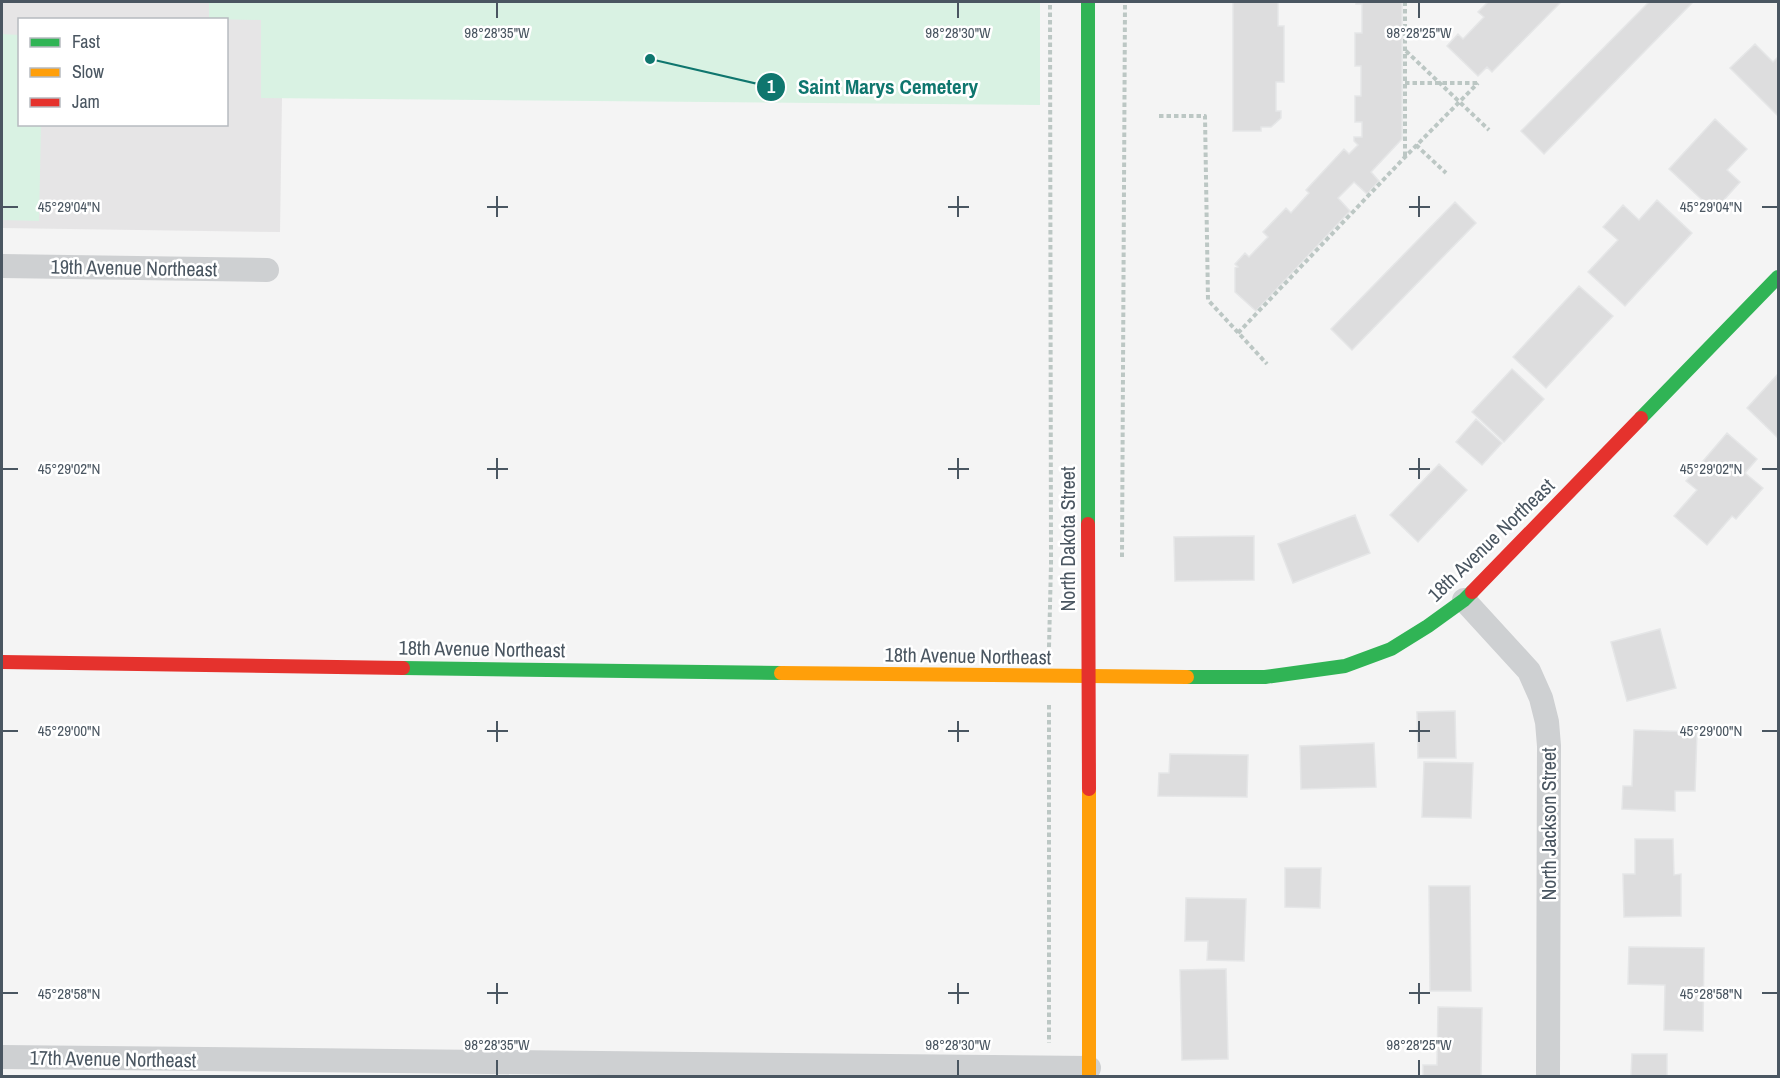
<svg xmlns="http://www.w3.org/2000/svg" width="1780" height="1078" font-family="'Archivo Narrow',sans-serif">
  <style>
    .education { fill: #e6e5e6; fill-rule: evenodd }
    .green { fill: #d9f2e3 }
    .building { fill: #ddddde; stroke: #e5e6e7; stroke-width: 1.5 }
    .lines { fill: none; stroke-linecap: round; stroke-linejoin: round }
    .path { stroke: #bcc7c4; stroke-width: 4; stroke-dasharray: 4.5 3; stroke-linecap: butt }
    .street { stroke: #ced0d2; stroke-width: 24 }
    .fast { stroke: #30b455; stroke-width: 14 }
    .slow { stroke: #ff9f0a; stroke-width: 14 }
    .jam { stroke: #e5322d; stroke-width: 14 }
    .ticks { fill: none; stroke: #4a5661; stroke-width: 2 }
    .labels { text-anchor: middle; stroke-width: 5; stroke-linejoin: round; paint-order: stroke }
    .street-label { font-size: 20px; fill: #4a5661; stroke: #fff }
    .ticks-label { font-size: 15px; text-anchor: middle; fill: #4a5661; stroke: #fff; stroke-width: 5; stroke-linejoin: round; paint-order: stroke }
    .leader { fill: none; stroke: #0f766e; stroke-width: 2 }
    .callout-dot { fill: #0f766e; stroke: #fff; stroke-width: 2 }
    .mark-label { font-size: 18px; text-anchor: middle; font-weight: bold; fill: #fff }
    .callout-label { font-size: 21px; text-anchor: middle; font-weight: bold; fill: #0f766e; stroke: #fff; stroke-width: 5; stroke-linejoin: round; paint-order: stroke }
  </style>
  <rect width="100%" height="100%" fill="#f4f4f4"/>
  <path class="education" d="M2 2H261V98H282L280 232 2 228ZM20 20H226V124H20Z"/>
  <path class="green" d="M209 2H1040V105L261 98V20L209 19Z
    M2 34 19 35 20 124 41 125 39 221 2 220Z"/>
  <path class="building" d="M1233 2H1278V26H1284V82H1276V111H1281V118L1271 127H1261V131H1233Z
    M1356 2H1402V139L1371 172 1379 181 1367 194 1354 182 1338 198 1350 211 1256 311 1235 292V268L1238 267 1235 264 1245 253 1249 257 1268 237 1263 232 1286 208 1291 213 1309 193 1306 190 1344 149 1349 154 1358 145 1354 141V137H1362V122H1355V96H1361V66H1355V33H1362V4H1356Z
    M1488 2H1561L1492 72 1487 67 1478 76 1447 46 1458 34 1463 39 1484 17 1478 12Z
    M1649 2H1693L1544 154 1521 131Z
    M1755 44 1773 62 1778 57V116L1730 68Z
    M1715 119 1747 149 1727 170 1740 182 1714 211 1669 169Z
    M1657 200 1692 233 1625 306 1588 272 1618 240 1603 227 1623 205 1639 220Z
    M1455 202 1476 223 1352 350 1331 329Z
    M1579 286 1613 316 1546 388 1513 357Z
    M1512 369 1544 399 1504 442 1472 412Z
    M1778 374V438L1747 408Z
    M1476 419 1502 443 1482 465 1456 442Z
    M1727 433 1757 459 1745 473 1763 488 1736 519 1732 516 1707 545 1674 516 1697 490 1686 481Z
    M1439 464 1467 490 1418 542 1390 515Z
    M1355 515 1370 553 1293 583 1278 544Z
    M1254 536V580L1175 581 1174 537Z
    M1660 629 1676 688 1627 701 1611 642Z
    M1455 711 1456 758H1418L1417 712Z
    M1634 730 1697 732 1695 791H1675V811L1622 809 1623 786H1632Z
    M1374 743 1376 787 1301 789 1300 746Z
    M1170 754 1248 755 1247 797 1158 796 1159 773H1169Z
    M1424 762 1473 763 1471 818 1422 817Z
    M1635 839H1673L1674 875 1681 874V916L1624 917 1623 874H1635Z
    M1285 868H1321L1320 908 1285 907Z
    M1429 886H1470L1471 991H1430Z
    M1186 898 1246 899 1244 961 1207 960 1208 941H1185Z
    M1629 947 1704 948 1703 1031 1664 1030 1665 985 1628 984Z
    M1226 969 1228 1059 1182 1060 1180 970Z
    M1438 1007 1482 1008 1481 1076H1423V1065H1437Z
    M1632 1054H1667V1076H1631Z"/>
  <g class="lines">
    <path class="path" d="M1406 51 1489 130
      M1405 83H1477
      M1159 116H1205L1208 300 1267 364
      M1416 145 1446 173
      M1405 156V2
      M1238 333 1405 157 1478 83
      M1122 557 1125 2
      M1049 647 1051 564 1050 2
      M1049 705V1043"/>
    <path class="street" d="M2 266 267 270
      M1464 600 1529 671 1541 698 1547 722 1549 746 1548 1076
      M2 1057 1089 1068"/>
    <path class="fast" d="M1088 2V524
      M1641 418 1778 277
      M403 668 781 673
      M1187 677H1265L1345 666 1391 649 1428 626 1464 600 1472 592"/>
    <path class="slow" d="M781 673 1187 677
      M1089 789V1076"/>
    <path class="jam" d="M1088 524 1089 789
      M1472 592 1641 418
      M2 662 403 668"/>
  </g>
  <path class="ticks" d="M497 3V18M958 3V18M1419 3V18M497 196V217M958 196V217M1419 196V217M3 207H18M487 207H508M948 207H969M1409 207H1430M1762 207H1777M497 458V479M958 458V479M1419 458V479M3 469H18M487 469H508M948 469H969M1409 469H1430M1762 469H1777M497 721V742M958 721V742M1419 721V742M3 731H18M487 731H508M948 731H969M1409 731H1430M1762 731H1777M497 983V1004M958 983V1004M1419 983V1004M3 993H18M487 993H508M948 993H969M1409 993H1430M1762 993H1777M497 1060V1075M958 1060V1075M1419 1060V1075"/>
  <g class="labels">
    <g class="street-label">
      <text transform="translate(134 268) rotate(1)" y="7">19th Avenue Northeast</text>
      <text transform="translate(1068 539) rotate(-90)" y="7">North Dakota Street</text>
      <text transform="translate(1491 540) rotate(-44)" y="7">18th Avenue Northeast</text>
      <text transform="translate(482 649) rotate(1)" y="7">18th Avenue Northeast</text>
      <text transform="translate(968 656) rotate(1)" y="7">18th Avenue Northeast</text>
      <text transform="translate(1549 824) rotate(-90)" y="7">North Jackson Street</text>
      <text transform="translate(113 1059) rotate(1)" y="7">17th Avenue Northeast</text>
    </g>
  </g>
  <g class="ticks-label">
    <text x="497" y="38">98°28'35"W</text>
    <text x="958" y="38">98°28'30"W</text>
    <text x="1419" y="38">98°28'25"W</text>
    <text x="69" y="212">45°29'04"N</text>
    <text x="1711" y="212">45°29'04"N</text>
    <text x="69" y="474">45°29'02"N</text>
    <text x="1711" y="474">45°29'02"N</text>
    <text x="69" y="736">45°29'00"N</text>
    <text x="1711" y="736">45°29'00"N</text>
    <text x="69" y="999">45°28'58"N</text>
    <text x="1711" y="999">45°28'58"N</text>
    <text x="497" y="1050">98°28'35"W</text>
    <text x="958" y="1050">98°28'30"W</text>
    <text x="1419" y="1050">98°28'25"W</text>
  </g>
  <path class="leader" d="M650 59L771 87"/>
  <g class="callout-dot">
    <circle cx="650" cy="59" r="6"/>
    <circle cx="771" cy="87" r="15"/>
  </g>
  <g class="mark-label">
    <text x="771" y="93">1</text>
  </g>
  <g class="callout-label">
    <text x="888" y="94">Saint Marys Cemetery</text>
  </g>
  <rect width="1780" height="1078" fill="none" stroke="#4a5661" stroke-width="6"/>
  <rect x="18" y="18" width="210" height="108" fill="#ffffff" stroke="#b7bbc0" stroke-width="1.5"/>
  <rect x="30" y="38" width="30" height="9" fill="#30b455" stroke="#b7bbc0" stroke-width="1.5"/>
  <text x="72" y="48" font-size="18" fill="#4a5661">Fast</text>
  <rect x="30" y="68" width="30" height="9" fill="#ff9f0a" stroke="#b7bbc0" stroke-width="1.5"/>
  <text x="72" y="78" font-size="18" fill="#4a5661">Slow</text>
  <rect x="30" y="98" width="30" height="9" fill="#e5322d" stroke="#b7bbc0" stroke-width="1.5"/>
  <text x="72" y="108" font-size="18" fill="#4a5661">Jam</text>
</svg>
